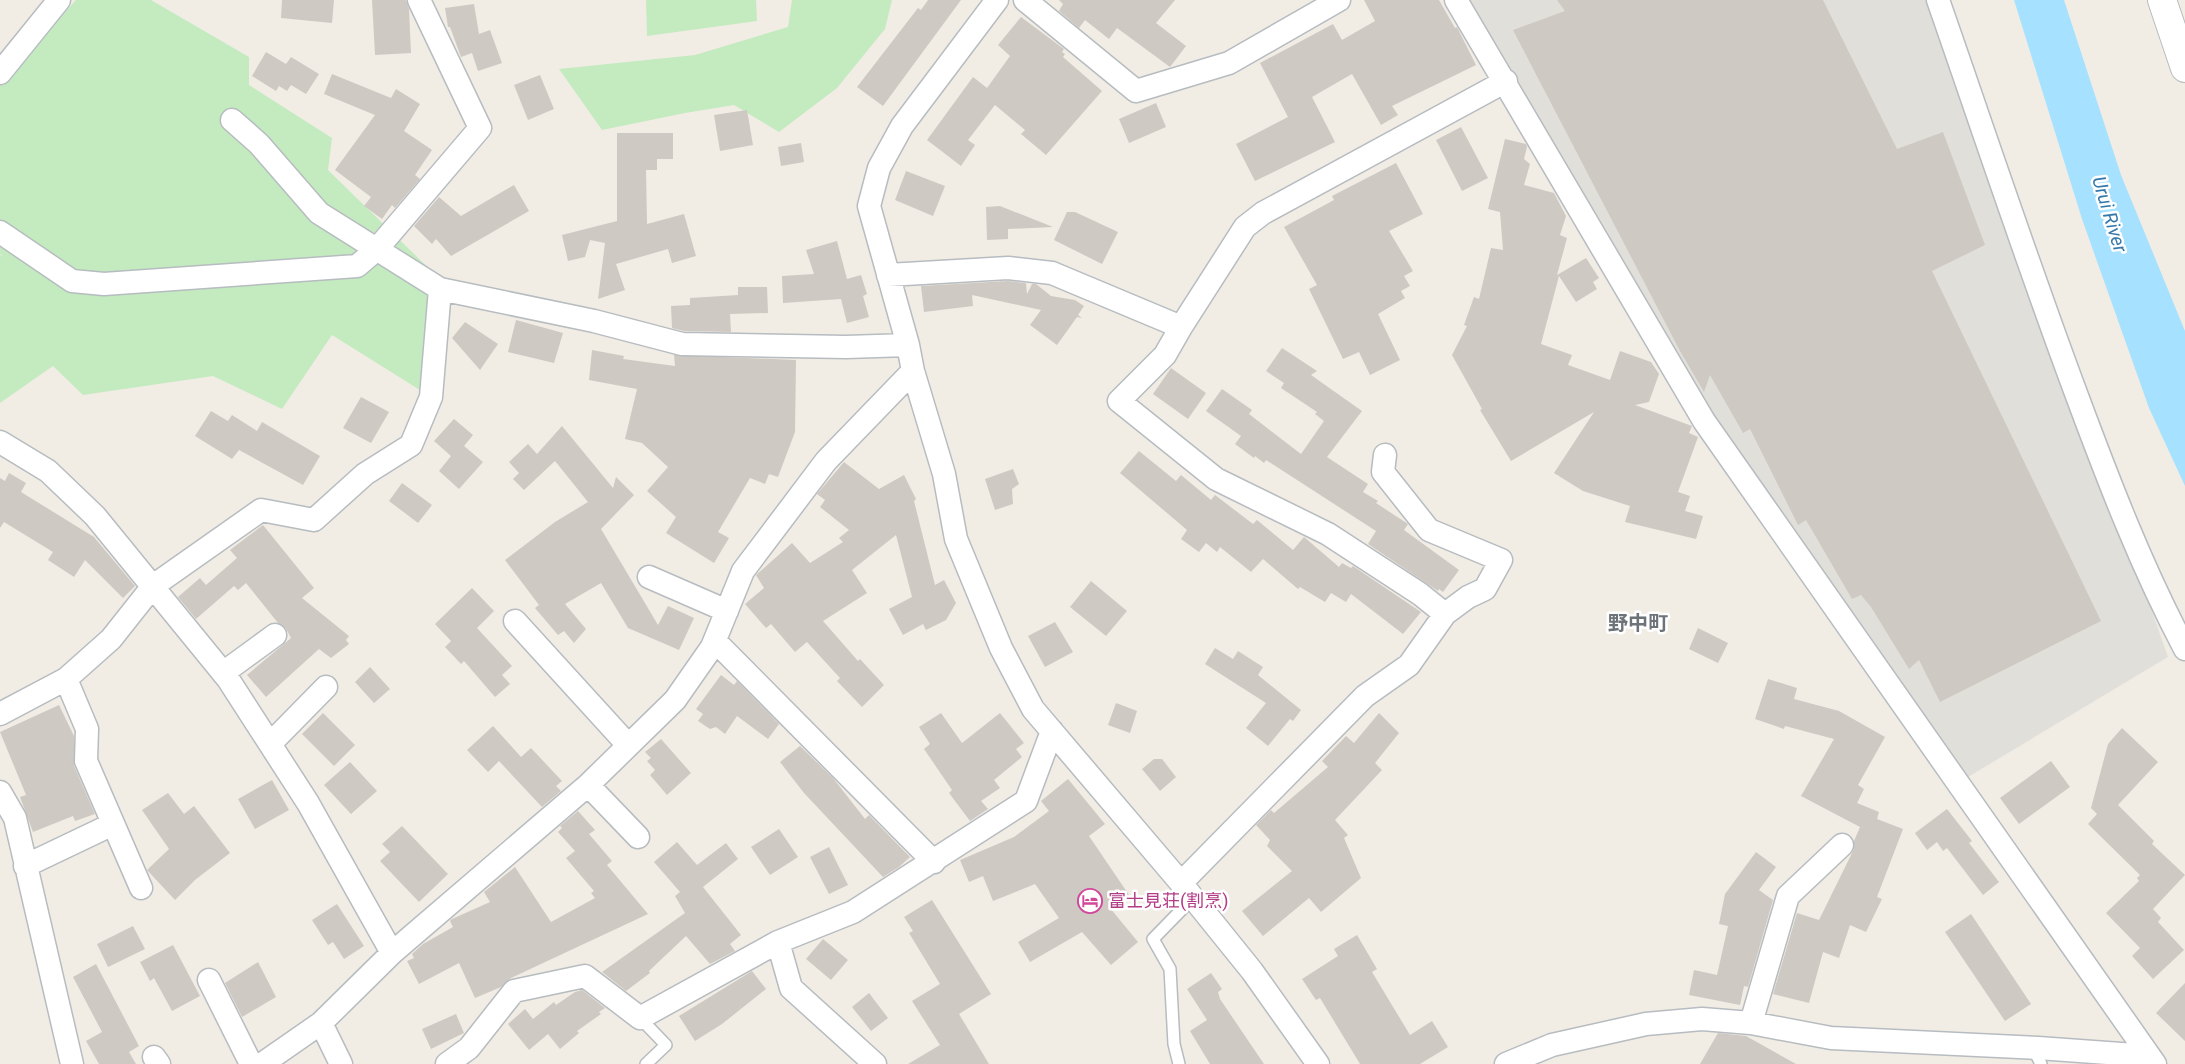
<svg xmlns="http://www.w3.org/2000/svg" width="2185" height="1064" font-family="Roboto,'Noto Sans JP',sans-serif">
  <style>
    .industrial { fill: #e1dfd9 }
    .green { fill: #c3ebbf }
    .water { fill: #a6e1ff }
    .building { fill: #cec9c3 }
    .lines { fill: none; stroke-linecap: round; stroke-linejoin: round }
    .service-casing { stroke: #b7bcc0; stroke-width: 14 }
    .minor-casing { stroke: #b7bcc0; stroke-width: 25 }
    .tertiary-casing { stroke: #b7bcc0; stroke-width: 30 }
    .service { stroke: #fff; stroke-width: 11 }
    .minor { stroke: #fff; stroke-width: 22 }
    .tertiary { stroke: #fff; stroke-width: 28 }
    .labels { text-anchor: middle; stroke-width: 5; stroke-linejoin: round; paint-order: stroke }
    .hotel-label { font-size: 18px; fill: #b23c85; stroke: #fff; text-anchor: start }
    .water-label { font-size: 19px; font-style: italic; fill: #3378aa; stroke: #fff }
    .quarter-label { font-size: 20px; font-weight: bold; fill: #6d7479; stroke: #fff }
  </style>
  <rect width="100%" height="100%" fill="#f1ede5"/>
  <path class="industrial" d="M1468 0H1938L2168 657 1958 783 1670 363Z"/>
  <path class="green" d="M76 0H151L249 57V85L332 138 328 170 452 291 431 397 332 335 282 409 213 376 83 395 53 366 0 403V255L3 256 0 254V84Z
    M646 0H756L757 21 647 36Z
    M792 0H892L885 29 837 88 779 132 734 105 685 113 602 130 559 69 695 55 788 27Z"/>
  <path class="water" d="M2014 0H2064L2121 175 2185 331V486L2149 408 2082 219Z"/>
  <path class="building" d="M282 0H334L332 23 281 18Z
    M372 0H406L409 9 411 53 375 55Z
    M928 0H961L883 106 857 87 918 8 921 10Z
    M1059 0H1175L1156 23 1186 46 1170 67 1117 28 1109 39 1085 20 1079 28 1059 11 1063 4Z
    M1364 0H1439L1455 28 1457 27 1476 65 1392 106 1398 115 1381 125 1352 74 1312 97 1335 142 1255 181 1236 144 1288 117 1260 63 1333 24 1342 40 1375 21Z
    M1557 0H1823L1897 149 1943 132 1985 245 1932 271 2101 621 1940 702 1919 660 1909 669 1871 607 1861 595 1852 599 1806 520 1798 525 1750 429 1743 433 1710 375 1704 392 1680 351 1513 30 1565 11Z
    M474 4 479 34 490 30 502 63 478 71 472 53 461 57 450 27H448L445 8Z
    M1021 17 1064 49 1062 52 1065 54 1063 57 1102 91 1046 155 1021 134 1025 130 995 105 968 140 975 145 961 166 927 140 973 77 987 88 1010 56 998 45Z
    M266 52 286 64 291 57 319 74 306 94 291 85 287 91 279 86 276 91 252 76Z
    M332 74 391 98 396 89 420 104 404 131 432 150 415 175 420 179 395 208 392 205 382 219 364 206 371 197 335 170 375 115 324 94Z
    M540 75 554 109 528 120 514 85Z
    M1156 103 1166 127 1129 143 1119 119Z
    M747 110 753 145 720 151 714 115Z
    M1461 127 1488 178 1462 191 1436 140Z
    M617 133H673V159H657V170H646L647 224 684 214 696 256 672 263 668 249 616 264 625 290 598 299 605 243 590 240 585 257 568 261 562 235 617 221Z
    M1505 139 1526 144 1527 147 1524 159 1530 164 1524 185 1554 193 1566 216 1560 235 1567 238 1557 275 1586 258 1599 278 1593 282 1597 289 1576 302 1559 276 1541 344 1572 355 1568 365 1610 380 1620 351 1651 362 1659 374 1649 402 1635 405 1692 426 1689 433 1698 437 1678 492 1690 496 1685 511 1703 516 1696 539 1625 522 1630 506 1583 491 1554 473 1594 412 1511 461 1480 410 1482 409 1452 355 1467 326 1464 325 1474 297 1479 299 1491 248 1503 250 1500 212 1488 209Z
    M801 143 804 162 781 166 778 147Z
    M1396 163 1423 214 1389 231 1413 271 1404 276 1410 286 1401 291 1405 298 1378 314 1400 360 1370 375 1359 352 1343 359 1309 289 1317 285 1284 227 1334 200 1332 196Z
    M906 171 945 186 933 216 895 200Z
    M514 185 529 211 451 256 436 239 432 244 414 226 439 197 461 216Z
    M1000 206 1053 227 1008 229V239L987 240 986 207Z
    M1067 212H1075L1118 232 1102 264 1054 240Z
    M837 241 847 279 861 275 867 294 863 296 869 317 847 323 841 299 783 303 782 276 814 274 806 250Z
    M1008 281 1026 283 1027 294 1032 284H1036L1051 296 1075 300 1084 306 1078 315 1082 318 1077 317 1057 345 1030 325 1041 310 972 295 973 306 924 312 921 286Z
    M738 287H767L768 313 730 314 731 332 684 331 672 328 671 306 690 305V298L738 295Z
    M516 320 563 333 554 363 508 352Z
    M465 322 498 344 480 370 452 338Z
    M1282 348 1317 371 1311 375 1362 411 1327 457 1368 484 1363 492 1378 501 1376 503 1408 524 1404 530 1459 570 1443 592 1439 589 1438 591 1368 544 1376 531 1266 460 1264 463 1255 456 1254 458 1235 444 1241 436 1206 411 1222 389 1252 410 1249 414 1301 454 1324 421 1315 414 1317 412 1281 388 1284 383 1266 371Z
    M592 350 624 356 623 359 675 366 674 355 796 360 795 432 778 477 769 474 765 484 750 478 718 532 729 538 714 563 666 533 676 517 647 491 668 467 642 443 625 439 637 389 589 380Z
    M1171 368 1206 393 1188 419 1153 394Z
    M361 397 389 412 371 443 343 428Z
    M211 411 228 421 232 415 257 431 262 422 320 456 303 485 239 450 232 459 195 436Z
    M454 419 473 435 464 446 483 462 459 489 439 471 451 456 434 441Z
    M562 426 613 488 616 477 634 495 601 529 658 625 668 606 694 618 679 650 628 628 601 583 565 604 586 629 574 643 564 631 558 635 535 608 539 605 505 560 555 522 588 502 555 461 524 490 513 479 519 473 509 462 528 444 537 454Z
    M1139 451 1176 481 1181 475 1211 500 1215 495 1253 524 1257 520 1293 550 1304 537 1339 567 1342 563 1351 568 1353 566 1421 612 1403 634 1351 594 1346 602 1331 593 1325 602 1300 587 1298 589 1263 559 1251 572 1220 547 1217 552 1206 543 1199 552 1181 539 1187 530 1120 473Z
    M844 462 879 489 904 475 916 499 914 501 935 585 944 580 956 603 946 620 926 630 923 624 903 635 889 609 912 597 896 535 852 570 867 593 823 621 858 661 860 659 884 685 862 707 837 681 840 678 807 642 795 652 771 624 766 628 745 604 764 588 756 575 792 543 810 563 843 542 839 538 849 530 820 507 825 500 817 494Z
    M1013 469 1019 484 1012 489 1013 504 995 510 985 479Z
    M9 473 26 483 21 492 94 537 135 586 123 598 85 560 74 577 48 560 53 552 4 522 0 528V478L5 481Z
    M402 483 432 505 418 523 389 501Z
    M263 525 314 588 302 598 349 636 346 640 349 644 331 658 319 649 266 697 247 675 291 638 285 627 278 623 246 583 238 590 234 586 196 619 178 597 200 578 206 585 237 558 230 550Z
    M1091 581 1127 611 1106 636 1070 607Z
    M472 588 494 611 477 628 512 666 502 675 510 684 495 697 464 661 461 664 445 647 451 641 435 624Z
    M1055 622 1073 652 1045 667 1028 636Z
    M1698 628 1728 643 1718 663 1689 649Z
    M1215 648 1233 659 1238 651 1263 667 1258 675 1301 710 1293 721 1290 719 1268 746 1246 728 1266 703 1205 664Z
    M370 667 390 689 374 703 355 682Z
    M721 675 734 685 737 681 779 724 768 739 737 716 725 734 716 727 710 729 698 721 703 714 696 709Z
    M1768 679 1797 688 1794 699 1839 711 1885 737 1858 785 1864 789 1857 803 1879 812 1877 819 1903 829 1877 897 1882 899 1866 932 1850 925 1839 958 1823 952 1809 1003 1773 994 1797 913 1819 920 1854 849V841L1860 827 1801 796 1834 739 1785 726 1784 729 1755 719Z
    M1116 703 1137 711 1130 733 1108 725Z
    M59 705 74 736V766L95 814 75 821 73 816 33 832 20 797 26 795 0 732Z
    M323 713 355 745 334 766 302 734Z
    M941 713 962 743 1000 713 1024 743 1016 749 1022 757 994 780 1000 788 981 801 988 809 970 821 949 793 952 790 924 749 930 744 919 727Z
    M1379 713 1399 733 1375 763 1382 770 1335 820 1348 835 1344 838 1361 878 1321 912 1309 898 1263 936 1242 911 1292 871 1267 846 1270 840 1256 825 1271 810 1274 813 1328 767 1322 761 1346 736 1354 743Z
    M493 726 521 757 531 748 562 781 556 786 561 791 542 807 499 761 488 772 467 750Z
    M2122 728 2158 762 2118 805 2154 841 2152 844 2185 875 2153 909 2161 918 2158 922 2184 950 2153 979 2132 956 2140 948 2106 913 2139 881 2137 878 2140 875 2088 824 2097 814 2091 808 2108 744Z
    M661 739 691 773 667 795 650 775 655 770 647 761 651 758 645 752Z
    M800 746 833 778 865 819 869 815 910 857 899 867 883 877 804 793 780 762Z
    M1154 759H1162L1176 777 1160 791 1142 769Z
    M2051 761 2070 787 2019 824 2000 798Z
    M350 762 377 791 351 814 324 785Z
    M1068 779 1105 824 1089 836 1129 895 1110 908 1138 942 1111 965 1082 932 1030 962 1018 942 1059 918 1035 884 993 901 983 876 969 882 960 860 1014 837 1049 811 1041 801Z
    M272 780 289 810 255 829 238 799Z
    M168 793 184 814 194 806 230 853 195 880 175 900 147 870 169 849 142 810Z
    M1947 809 1972 841 1969 843 1999 882 1983 895 1947 848 1943 851 1937 842 1927 850 1915 833Z
    M578 811 595 830 589 834 612 861 607 865 648 914 511 978 501 987 475 998 459 963 419 984 407 961 414 958 412 954 423 944 453 927 450 921 452 919 490 902 484 892 515 867 551 922 595 898 591 893 594 891 566 858 575 851 558 832 562 828 560 826Z
    M402 826 448 874 419 902 380 861 390 852 382 844Z
    M779 829 798 857 770 875 751 847Z
    M677 842 697 865 726 843 738 859 703 887 741 935 730 944 735 951 710 964 686 936 649 971 650 973 626 991 602 972 685 913 675 896 680 892 654 862Z
    M829 847 848 885 829 894 810 857Z
    M1756 852 1776 867 1759 890 1773 900 1748 987 1744 986 1740 1005 1689 995 1694 970 1717 975 1728 926 1719 924 1725 894Z
    M932 900 991 994 959 1014 989 1064H908L940 1045 912 1001 940 984 909 933 913 931 904 917Z
    M337 904 364 946 344 959 333 942 328 945 312 920Z
    M1971 914 2031 1004 2005 1021 1945 932Z
    M133 926 145 949 108 967 97 944Z
    M1357 935 1377 969 1372 972 1410 1035 1432 1021 1448 1047 1420 1064H1360L1320 998 1316 1000 1302 979 1338 956 1334 949Z
    M823 939 848 960 831 980 806 959Z
    M173 945 200 996 172 1011 154 978 150 981 140 962Z
    M258 962 276 997 242 1017 225 983Z
    M96 964 139 1046 129 1052 136 1064H99L86 1041 102 1032 73 977Z
    M752 971 766 989 722 1024 695 1041 679 1016Z
    M1211 973 1222 989 1218 992 1220 999 1264 1064H1210L1190 1031 1207 1020 1187 989Z
    M2185 983V1041L2156 1013Z
    M582 990 605 1008 599 1012 601 1014 577 1031 579 1033 560 1049 548 1034 529 1050 508 1024 525 1009 533 1019 554 1002 556 1005 575 992Z
    M869 993 888 1018 871 1031 852 1007Z
    M456 1014 464 1033 431 1049 422 1029Z
    M1718 1033 1746 1036 1796 1064H1700Z"/>
  <g class="lines">
    <defs>
      <path id="service" d="M640 1018 666 1045 646 1064
        M2033 1048 2041 1064
        M1179 1064 1174 1044 1170 969 1153 939 1193 898"/>
      <path id="minor" d="M997 0 902 126 879 168 869 206 908 345 913 371 944 474 956 539 1001 648 1033 709 1181 883 1252 971 1318 1064
        M1025 0 1136 91 1229 63 1339 0
        M1456 0 1704 421 2155 1064
        M1938 0C1984 132 2028 265 2077 396 2109 482 2142 568 2185 649
        M0 73 59 0
        M232 120 259 144 319 213 440 289 594 321 682 344 846 347 908 345
        M0 232 72 281 104 284 357 266 377 249 480 128 419 0
        M888 275 1008 268 1052 273 1181 327 1245 227 1263 213 1506 81
        M1181 327 1165 355 1119 401 1216 479 1328 534 1420 594 1445 614 1468 597 1485 589 1501 560 1429 530 1383 472 1385 455
        M0 442 48 471 95 516 228 679 308 803 392 953
        M649 577 727 611
        M515 621 628 745
        M715 641 934 862
        M223 673 275 635
        M66 679 87 729 86 761 141 888
        M0 714 66 679 111 639 153 586 261 510 314 520 365 474 411 445 431 397 440 289
        M270 744 326 687
        M588 785 638 837
        M0 792 15 818 72 1064
        M25 866 113 824
        M1181 883 1365 696 1409 665 1445 614
        M778 942 791 988 875 1064
        M209 980 251 1064
        M321 1023 341 1064
        M1751 1023 1788 896 1842 845
        M154 1057 159 1064
        M262 1064 321 1023 392 953 588 785 675 700 712 647 743 571 826 461 913 371
        M447 1064 469 1048 514 991 585 976 640 1018 778 942 853 912 1026 801 1052 731
        M1506 1064 1552 1045 1646 1024 1702 1019 1751 1023 1831 1038 2038 1048 2149 1056"/>
      <path id="tertiary" d="M2162 0 2185 68"/>
    </defs>
    <use href="#service" class="service-casing"/>
    <use href="#minor" class="minor-casing"/>
    <use href="#tertiary" class="tertiary-casing"/>
    <use href="#service" class="service"/>
    <use href="#minor" class="minor"/>
    <use href="#tertiary" class="tertiary"/>
  </g>
  <defs>
    <symbol id="hotel-ring" viewBox="-11 -11 22 22"><circle r="9.5" fill="#fff" stroke="#d1479c" stroke-width="1.5"/><path d="M-6-4.5h1.5V1H6V5H4.5V3h-9V5H-6ZM-4 0a1.8 1.8 0 1 1 3.6 0ZM.5 0V-2.5h3Q6-2.5 6 0Z" fill="#d1479c"/></symbol>
  </defs>
  <g fill-rule="evenodd">
    <use href="#hotel-ring" x="1076" y="887" width="28" height="28"/>
  </g>
  <g class="labels">
    <g class="hotel-label">
      <text x="1108" y="907">富士見荘(割烹)</text>
    </g>
    <g class="water-label">
      <text transform="translate(2110 214) rotate(73)" y="7">Urui River</text>
    </g>
    <g class="quarter-label">
      <text x="1638" y="630">野中町</text>
    </g>
  </g>
</svg>
